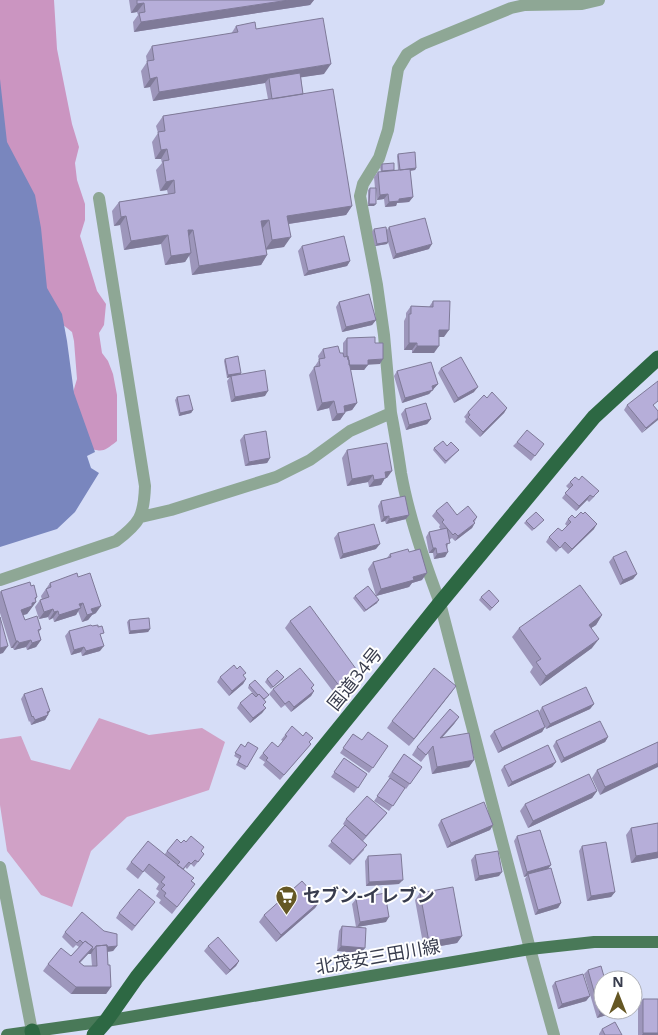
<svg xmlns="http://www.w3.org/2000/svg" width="658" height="1035" font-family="'Open Sans','Noto Sans JP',sans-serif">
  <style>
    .green { fill: #d0a1c6 }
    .forest { fill: #cb95c1 }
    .water { fill: #7986be }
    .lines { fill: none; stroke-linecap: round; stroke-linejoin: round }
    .minor { stroke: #8ea795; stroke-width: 12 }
    .major { stroke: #497958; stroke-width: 12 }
    .highway { stroke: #2d6843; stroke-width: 15 }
    .wall { fill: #9d96bb; fill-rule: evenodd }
    .shaded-wall { fill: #7f7a98 }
    .building { fill: #b6aed9; stroke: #7f7a98 }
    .labels { text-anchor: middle; stroke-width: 4; stroke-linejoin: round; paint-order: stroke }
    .street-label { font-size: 18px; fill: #383c4d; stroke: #fff }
    .poi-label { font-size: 18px; font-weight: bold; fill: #383c4d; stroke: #fff; text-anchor: start }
  </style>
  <rect width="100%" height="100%" fill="#d6ddf7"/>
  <path class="green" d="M99 718 149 735 202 728 225 742 209 790 127 817 91 851 72 907 41 895 7 851 0 805V739L21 736 31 760 70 770Z"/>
  <path class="forest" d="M0 0H54L57 49 72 124 79 147 75 163 77 180 85 204V220L80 236 97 291 106 304 104 325 99 333 102 353 108 361 113 374 117 395V441C103 452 104 452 86 448L71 399 77 379 74 341 72 332 57 320 0 195Z"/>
  <path class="water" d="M0 79 7 142 35 195 41 228 47 288 62 314 67 341 74 393 95 452 87 456 91 468 99 473 75 512 57 529 0 547Z"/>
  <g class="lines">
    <path class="minor" d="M391 413 384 335 377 285 360 196 363 184 379 158 388 130 398 69 407 54 423 44 511 8 525 5 582 4 599 0
      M141 517 171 510 276 477 310 460 350 431 391 413C395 433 398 453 401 473 409 518 424 561 440 603L530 949 554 1035
      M0 580 116 541C140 523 144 516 145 486L99 198
      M0 867 32 1031"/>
    <path class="major" d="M7 1035 106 1021 530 949 594 942H658"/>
    <path class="highway" d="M32 1031 33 1035
      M94 1035 106 1021 137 977 193 908 375 684 440 603 594 417 658 358"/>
  </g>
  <path class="wall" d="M129 0H314L310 5 134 32 133 22 138 15 137 12 131 13Z
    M236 26 256 29 324 74 301 77 303 94 352 206 346 215 289 224 284 247 266 249 267 255 261 265 192 275 189 255 185 262 165 265 161 244 124 250 120 225 114 226 112 211 119 202 168 194 167 190 160 191 156 170 162 163 161 159H155L152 142 158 133 156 126 163 116 268 99 265 83 153 101 150 87 144 88 141 71 147 62 146 56 152 46 231 34Z
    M398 154 416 168 415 170 410 171 413 197 409 202 397 203 396 206 385 207 384 199 377 200 376 190 374 206H368V190L370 188H375L374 177 378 172H381L380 167 382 164 394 170H398L397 156Z
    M389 227 429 249 393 259 388 242 387 244 375 246 372 232 374 229 386 231Z
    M302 246 350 261 347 266 304 276 298 251Z
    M433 301 444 337H439L434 353H412V350H404V321L406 317V313L411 306 429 307Z
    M339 302 376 320 372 325 342 332 336 307Z
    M347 338 375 343 380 364H368L364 370H350L357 403 352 410 345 412 340 420 332 421 329 408 317 411 309 375 319 360 318 356 323 349 343 354V343Z
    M225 359 241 373 240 375 265 396 231 402 227 381 230 377 227 378 224 361Z
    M441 368 474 392 454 403 438 373Z
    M397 371 438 384 429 394 402 403 394 376Z
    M177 397 193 410 191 413 179 416 175 400Z
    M487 398 507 408 504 413 480 437 465 422 466 419 464 417 468 412Z
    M627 405 654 406 658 411 642 433 624 410Z
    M405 409 431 419 427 424 406 430 401 414Z
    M244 435 270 458 267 463 245 466 240 440Z
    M517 442 544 444 531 461 513 446Z
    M434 448 459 450 445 464 433 450Z
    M347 450 387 478H385L381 485 369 487 368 482 347 486 342 458Z
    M570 482 595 496 589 502 587 500 576 511 562 498 569 489 566 486Z
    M381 501 409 515 406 519 386 524 385 521 381 522 378 506Z
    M436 511 477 517 472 528 455 541 452 538 449 540 445 557 434 559 433 553H429L426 537 429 532 441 530 439 527 440 525 432 516Z
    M575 518 594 529 568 554 561 547 556 552 546 542 549 537 562 531 567 526 565 524 568 519Z
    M544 520 532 531 524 523 526 521Z
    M338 533 376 549 340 559 334 538Z
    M409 552 422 580 412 583 409 587 376 596 368 569 373 562 387 558 390 554Z
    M613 557 637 574 633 579 620 585 609 562Z
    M78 577 96 613 92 615 88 620 82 622 78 611 76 615 54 622 53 618 49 620 48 617 39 619 35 607 40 600H42L41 596 50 583Z
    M31 586 37 597 35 600 36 602 27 614 23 615 25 620 41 629 39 632 41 640 36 647 27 650 26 647 14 650 13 648H11L0 613V592L1 591Z
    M355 596 377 603 364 612 353 598Z
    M481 597 499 601 490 611 479 600Z
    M602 615 596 625 591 628 592 648 540 686 530 672 533 667 512 637 519 628Z
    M129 620 150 629 148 632 129 634 127 622Z
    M290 621 354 680 335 694 285 628Z
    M92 626 101 637 100 651 82 656 81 652 71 655 65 636 69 631Z
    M243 676 246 679 243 684 229 696 217 682 220 677Z
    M284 677 282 680 271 689 265 682 267 679Z
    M249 685 267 697 264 700V706L266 708 262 713 250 723 237 708 240 703 256 697 248 688Z
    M314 685 312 688 314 691 311 696 291 712 285 705 281 708 269 694 273 689Z
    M451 693 409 746 387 728 392 721Z
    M24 694 48 715 45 720 31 725 30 721 29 722 21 699Z
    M594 704 590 709 546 729 539 712 542 707Z
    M459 717 454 724 442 738 474 760 469 767 432 774 428 753 421 762 412 755 417 747Z
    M545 727 542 732 498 753 490 736 494 731Z
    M353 734 362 740 388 746 369 773 340 753Z
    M285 735 309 743 311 744 280 780 263 765 265 762 259 758 263 753 278 747 283 741 281 740Z
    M608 737 605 742 561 763 553 746 556 741Z
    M658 742 600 795 592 778 597 770Z
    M241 744 245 747 258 748 245 770 236 765 239 759 234 756Z
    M404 754 422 767 406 789 405 788 389 811 374 801 390 778 388 777Z
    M344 758 367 774 354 793 331 777Z
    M556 762 552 767 508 787 501 770 504 766Z
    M597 791 592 798 528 828 520 811 525 804Z
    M387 813 363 841 364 850 350 865 328 846 345 826 343 824 346 819Z
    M441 820 493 825 490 830 447 848 438 825Z
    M658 823V858L631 863 626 835 631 828Z
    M517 836 551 865 548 868 561 903 558 908 535 915 525 879 527 876 524 877 514 841Z
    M181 843 201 852 204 854 194 867 191 864 187 869 185 867 184 870 192 881 195 884 172 914 159 903 161 900 156 896 159 891 156 889 159 884 144 871 138 879 126 869 131 862 165 854 167 851Z
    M582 846 615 892 611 897 587 901 579 851Z
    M475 855 499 876 475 881 471 860Z
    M368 856 399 884 366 886 365 861Z
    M420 893 462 936 457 943 424 949 415 900Z
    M356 899 386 922 357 927 361 953 337 951 339 931 342 926 356 927 352 904Z
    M320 901 315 908 276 942 259 922 264 915Z
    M151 907 132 931 116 918 119 913Z
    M65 932 117 946 113 951 107 952 108 965 111 987 106 994H71L43 971 48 964 71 956 79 947 76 945 73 948 62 937ZM88 954H91L92 966H84L80 963Z
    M208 946 239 961 236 966 226 975 204 951Z
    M588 970 603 1010H613L610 1014 597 1018 584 974Z
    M555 982 590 996 586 1001 558 1009 552 986Z
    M643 999 658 1035H638V1006Z
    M602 1029 622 1035H599V1034Z"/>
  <path class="shaded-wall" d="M289 0H314L310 5 134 32 141 22Z
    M144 3 137 12 131 13 137 4Z
    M331 64 324 74 270 82 269 78 265 83 153 101 159 92Z
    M157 77 150 87 144 88 150 79Z
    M167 149 161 159H155L161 150Z
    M416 168 415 170 398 172 400 170Z
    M174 180 167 190 160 191 166 182Z
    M388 194 384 199 377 200 380 195Z
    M413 197 409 202 397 203 396 206 385 207 389 202 399 199Z
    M369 204H376L374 206H368Z
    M352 206 346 215 281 225 287 216Z
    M126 216 120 225 114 226 121 217Z
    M269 220 262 229 261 221Z
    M188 230H193L187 239Z
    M168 235 161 244 124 250 131 241Z
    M291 237 284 247 265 250 272 240Z
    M388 242 387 244 375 246 377 244Z
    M432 244 429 249 393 259 396 254Z
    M191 253 185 262 165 265 171 256Z
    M267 255 261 265 192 275 199 266Z
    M350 261 347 266 304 276 308 271Z
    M376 320 372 325 342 332 346 327Z
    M439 330H449L444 337H434Z
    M409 343H417L412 350H404Z
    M417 346H439L434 353H412Z
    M383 359 380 364 364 365 368 360Z
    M349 365H368L364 370H346Z
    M241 373 240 375 227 378 228 375Z
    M438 384 429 394 402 403 405 398Z
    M478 387 474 392 454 403 458 398Z
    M268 391 265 396 231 402 235 397Z
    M334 401 329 408 317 411 322 403Z
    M357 403 352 410 339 413 344 406Z
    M507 408 504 413 480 437 483 432Z
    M193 410 191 413 179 416 180 413Z
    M345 413 340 420 332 421 337 414Z
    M658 418V420L642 433 646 428Z
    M431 419 427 424 406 430 409 425Z
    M270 458 267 463 245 466 249 462Z
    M392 471 387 478H385L381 485 369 487 374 480 385 472Z
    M373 475 368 482 347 486 352 479Z
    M590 495 587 500 576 511 579 506Z
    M409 515 406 519 386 524 389 519Z
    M389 516 385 521 381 522 384 517Z
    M475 523 472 528 455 541 458 536Z
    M597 524 594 529 568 554 572 549Z
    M380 544 376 549 340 559 343 554Z
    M433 548H436L433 553H429Z
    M448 552 445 557 434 559 437 554Z
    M427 573 422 580 412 583 409 587 376 596 381 589 413 577Z
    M637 574 633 579 620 585 623 580Z
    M37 597 33 603 36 602 27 614 16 617 21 610 35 598Z
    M379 600 377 603 364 612 366 610Z
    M83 603 76 615 54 622 59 615 79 604Z
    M101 606 96 613 92 615 88 620 82 622 91 609Z
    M53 609 48 617 39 619 44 612Z
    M58 611 53 618 49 620 54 612Z
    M602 615 596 625 582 634 589 625Z
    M150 629 148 632 129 634 130 631Z
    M599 639 592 648 540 686 546 676Z
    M31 640 26 647 14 650 19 643Z
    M41 640 36 647 27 650 32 643Z
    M16 641H18L13 648H11Z
    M8 646 3 653 0 654V648Z
    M104 646 100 651 82 656 86 651Z
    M84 647 81 652 71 655 74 650Z
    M359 673 354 680 335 694 340 687Z
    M246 679 243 684 229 696 232 691Z
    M456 686 451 693 409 746 414 739Z
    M314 691 311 696 291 712 294 707Z
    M594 704 590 709 546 729 550 724Z
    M266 708 262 713 250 723 253 718Z
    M50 711 45 720 31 725 35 720 47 712Z
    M459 717 454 724 435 745 440 738Z
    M545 727 542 732 498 753 502 748Z
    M608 737 605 742 561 763 564 758Z
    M474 760 469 767 432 774 437 767Z
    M556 762 552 767 508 787 512 782Z
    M658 763V767L600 795 605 787Z
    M597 791 592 798 528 828 533 821Z
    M387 813 383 818 362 841 366 836Z
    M493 825 490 830 447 848 451 843Z
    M658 852V858L631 863 636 856Z
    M551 865 547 870 528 874 527 876 524 877 527 872Z
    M502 872 499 876 475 881 479 876Z
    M403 880 399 884 366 886 369 882Z
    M615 892 611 897 587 901 591 896Z
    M320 901 315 908 276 942 281 935Z
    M561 903 558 908 535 915 538 910Z
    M389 917 386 922 357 927 360 922Z
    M462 936 457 943 424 949 429 942Z
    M117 946 113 951 96 953V948Z
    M341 946 365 948 361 953 337 951Z
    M93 947 94 949 91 954H88L74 969Z
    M239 961 236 966 226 975 230 970Z
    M76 987H111L106 994H71Z
    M590 996 586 1001 558 1009 562 1004Z
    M611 1010H613L610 1014 597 1018 600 1013Z
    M643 1033H658V1035H642Z"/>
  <path class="building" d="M137 0H289L141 22 139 13 145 12 144 3 137 4Z
    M323 18 331 64 159 92 157 77 150 79 147 61 154 60 152 46 238 32 236 26 255 22 256 29Z
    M300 73 303 94 272 99 269 78Z
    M333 89 352 206 287 216 291 237 272 240 269 220 261 221 267 255 199 266 193 230H188L191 253 171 256 168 235 131 241 126 216 121 217 119 202 175 193 174 180 166 182 163 161 169 160 167 149 161 150 158 132 165 131 163 116Z
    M415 152 416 168 400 170 398 154Z
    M394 163V170L382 171V164Z
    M410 169 413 197 399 199V201L389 202 388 194 380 195 378 172Z
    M370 188H376V204H369Z
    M425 218 432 244 396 254 389 227Z
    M386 227 388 242 377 244 374 229Z
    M344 236 350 261 308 271 302 246Z
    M369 294 376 320 346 327 339 302Z
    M433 301H450L449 330H439V346H417V343H409V314H411V306L433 307Z
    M375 337V343H383V359L368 360V365H349V360H348L347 356V338Z
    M338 346 340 353H343L344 357 348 356 357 403 344 406 345 413 337 414 334 401 322 403 314 367 320 366 319 359 325 358 323 349Z
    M238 356 241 373 228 375 225 359Z
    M461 357 478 387 458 398 441 368Z
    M431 362 438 384 432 386 433 390 405 398 397 371Z
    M265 370 268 391 235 397 231 376Z
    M658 381V401L653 405 658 411V418L646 428 627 405Z
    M492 392 507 408 483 432 468 417 470 415 468 412 484 395 487 398Z
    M189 395 193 410 180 413 177 397Z
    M426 403 431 419 409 425 405 409Z
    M527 430 544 444 535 456 517 442Z
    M266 431 270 458 249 462 244 435Z
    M443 441 447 446 451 442 459 450 446 461 434 448Z
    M387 443 392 471 385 472 386 478 374 480 373 475 352 479 347 450Z
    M582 476 599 491 593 497 590 495 579 506 565 493 573 485 570 482 575 477 579 480Z
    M405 496 409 515 389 519V516L384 517 381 501Z
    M447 502 457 515 468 506 477 517 473 521 475 523 458 536 455 533 453 535 442 522 444 520 436 511Z
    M536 512 544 520 534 529 526 521Z
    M581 512 583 514 585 512 597 524 572 549 565 542 560 548 549 537 558 528 562 531 571 522 568 519 572 515 575 518Z
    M374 524 380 544 343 554 338 533Z
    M447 528 450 543 446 544 448 552 437 554 436 548H433L429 532Z
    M408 549 409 552 420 549 427 573 413 577 414 580 381 589 373 562 391 557 390 554Z
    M626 551 637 574 623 580 613 557Z
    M77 573 78 577 90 573 101 606 91 609 93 613 87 615 83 603 79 604 81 608 59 615 58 611 54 612 53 609 44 612 40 600 49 597 46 589 51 587 50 583Z
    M30 582 31 586 34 585 37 597 35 598 36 602 32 603V606L21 610 25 620 37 616 41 629 38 630 41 640 32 643 31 640 19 643 18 641H16L1 591Z
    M580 585 602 615 589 625 599 639 546 676 536 662 541 659 519 628Z
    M368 586 379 600 366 610 355 596Z
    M489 590 499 601 492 608 481 597Z
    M310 606 359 673 340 687 290 621Z
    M0 617 8 646 0 648Z
    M149 618 150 629 130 631 129 620Z
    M91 625 92 626 98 625V627L102 626 104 633 100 634 104 646 86 651 84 647 74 650 69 631Z
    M234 665 237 669 240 666 246 673 243 675 246 679 232 691 220 677Z
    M300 668 314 685 311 688 314 691 294 707 289 701 285 704 273 689Z
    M434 668 456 686 414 739 392 721Z
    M277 670 284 677 273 687 267 679Z
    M255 680 269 695 264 699 259 694 258 695 249 685Z
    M586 687 594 704 550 724 542 707Z
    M42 688 50 711 47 712 48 715 35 720 33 716 32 717 24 694Z
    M252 693 256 697 259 694 266 702 263 705 266 708 253 718 240 703Z
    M450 709 459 717 440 738 469 733 474 760 437 767 433 746 426 755 417 747Z
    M538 710 545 727 502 748 494 731Z
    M600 721 608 737 564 758 556 741Z
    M292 726 303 736 306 732 313 738 309 742 311 744 284 775 266 760 268 758 263 753 272 742 278 747 287 736 285 735Z
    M368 732 388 746 373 768 343 748 353 734 362 740Z
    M248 742 258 748 247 767 238 762 241 756 235 753 241 744 245 747Z
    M658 742V763L605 787 597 770Z
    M548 745 556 762 512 782 504 766Z
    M404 754 422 767 410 784 392 772Z
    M344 758 367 774 358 788 334 772Z
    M589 774 597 791 533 821 525 804Z
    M390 778 405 788 393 806 377 796Z
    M367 796 387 813 366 836 346 819Z
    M484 802 493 825 451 843 441 820Z
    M658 823V852L636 856 631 828Z
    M345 825 367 845 353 860 331 841Z
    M540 830 551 865 527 872 517 836Z
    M191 836 204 847 201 851 204 854 198 862 195 860 191 864 189 862 183 869 177 865 180 862 167 851 177 839 181 843 184 840 186 842Z
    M148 841 194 878 191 881 195 884 177 907 164 896 166 893 161 889 165 885 161 882 165 877 149 864 143 872 131 862Z
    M606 842 615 892 591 896 582 846Z
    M498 851 502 872 479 876 475 855Z
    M401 854 403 880 369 882 368 856Z
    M551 868 561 903 538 910 528 874Z
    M302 881 320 901 281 935 264 915Z
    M453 887 462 936 429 942 420 893Z
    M139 889 155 902 135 926 119 913Z
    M385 893 389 917 360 922 356 899Z
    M82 912 104 931 117 934V946L107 947V945L96 946 94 949H91L93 947 85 941 83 943 80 940 77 943 65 932Z
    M342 926 366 928 365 948 341 946Z
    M218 937 239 961 230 970 208 946Z
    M85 941 93 947 79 962 84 966H97L96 946 107 945 108 965H110L111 987H76L48 964 61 948 71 956Z
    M601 966 605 980H603V1010H611L600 1013 588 970Z
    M583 974 590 996 562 1004 555 982Z
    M643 999H658V1033H643Z
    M615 1022 622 1035H605L602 1029Z"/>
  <defs>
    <symbol id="supermarket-pin" viewBox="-11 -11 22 30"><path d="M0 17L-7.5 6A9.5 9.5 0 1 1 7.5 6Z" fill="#655724" stroke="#fff"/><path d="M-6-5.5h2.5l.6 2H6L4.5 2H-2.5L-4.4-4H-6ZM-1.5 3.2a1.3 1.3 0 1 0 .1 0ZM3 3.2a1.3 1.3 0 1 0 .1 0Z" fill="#fff"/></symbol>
  </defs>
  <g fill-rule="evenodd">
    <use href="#supermarket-pin" x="274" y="884" width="25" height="34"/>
  </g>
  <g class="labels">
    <g class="street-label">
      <text transform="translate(355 679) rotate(-51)" y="6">国道34号</text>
      <text transform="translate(378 957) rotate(-10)" y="6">北茂安三田川線</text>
    </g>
    <g class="poi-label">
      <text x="303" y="902">セブン-イレブン</text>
    </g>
  </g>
  <g transform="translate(618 995)"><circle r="24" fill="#ffffff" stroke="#afb1b8"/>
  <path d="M0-4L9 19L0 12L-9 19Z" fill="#655724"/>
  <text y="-8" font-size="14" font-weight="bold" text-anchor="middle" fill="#383c4d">N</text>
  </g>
</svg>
